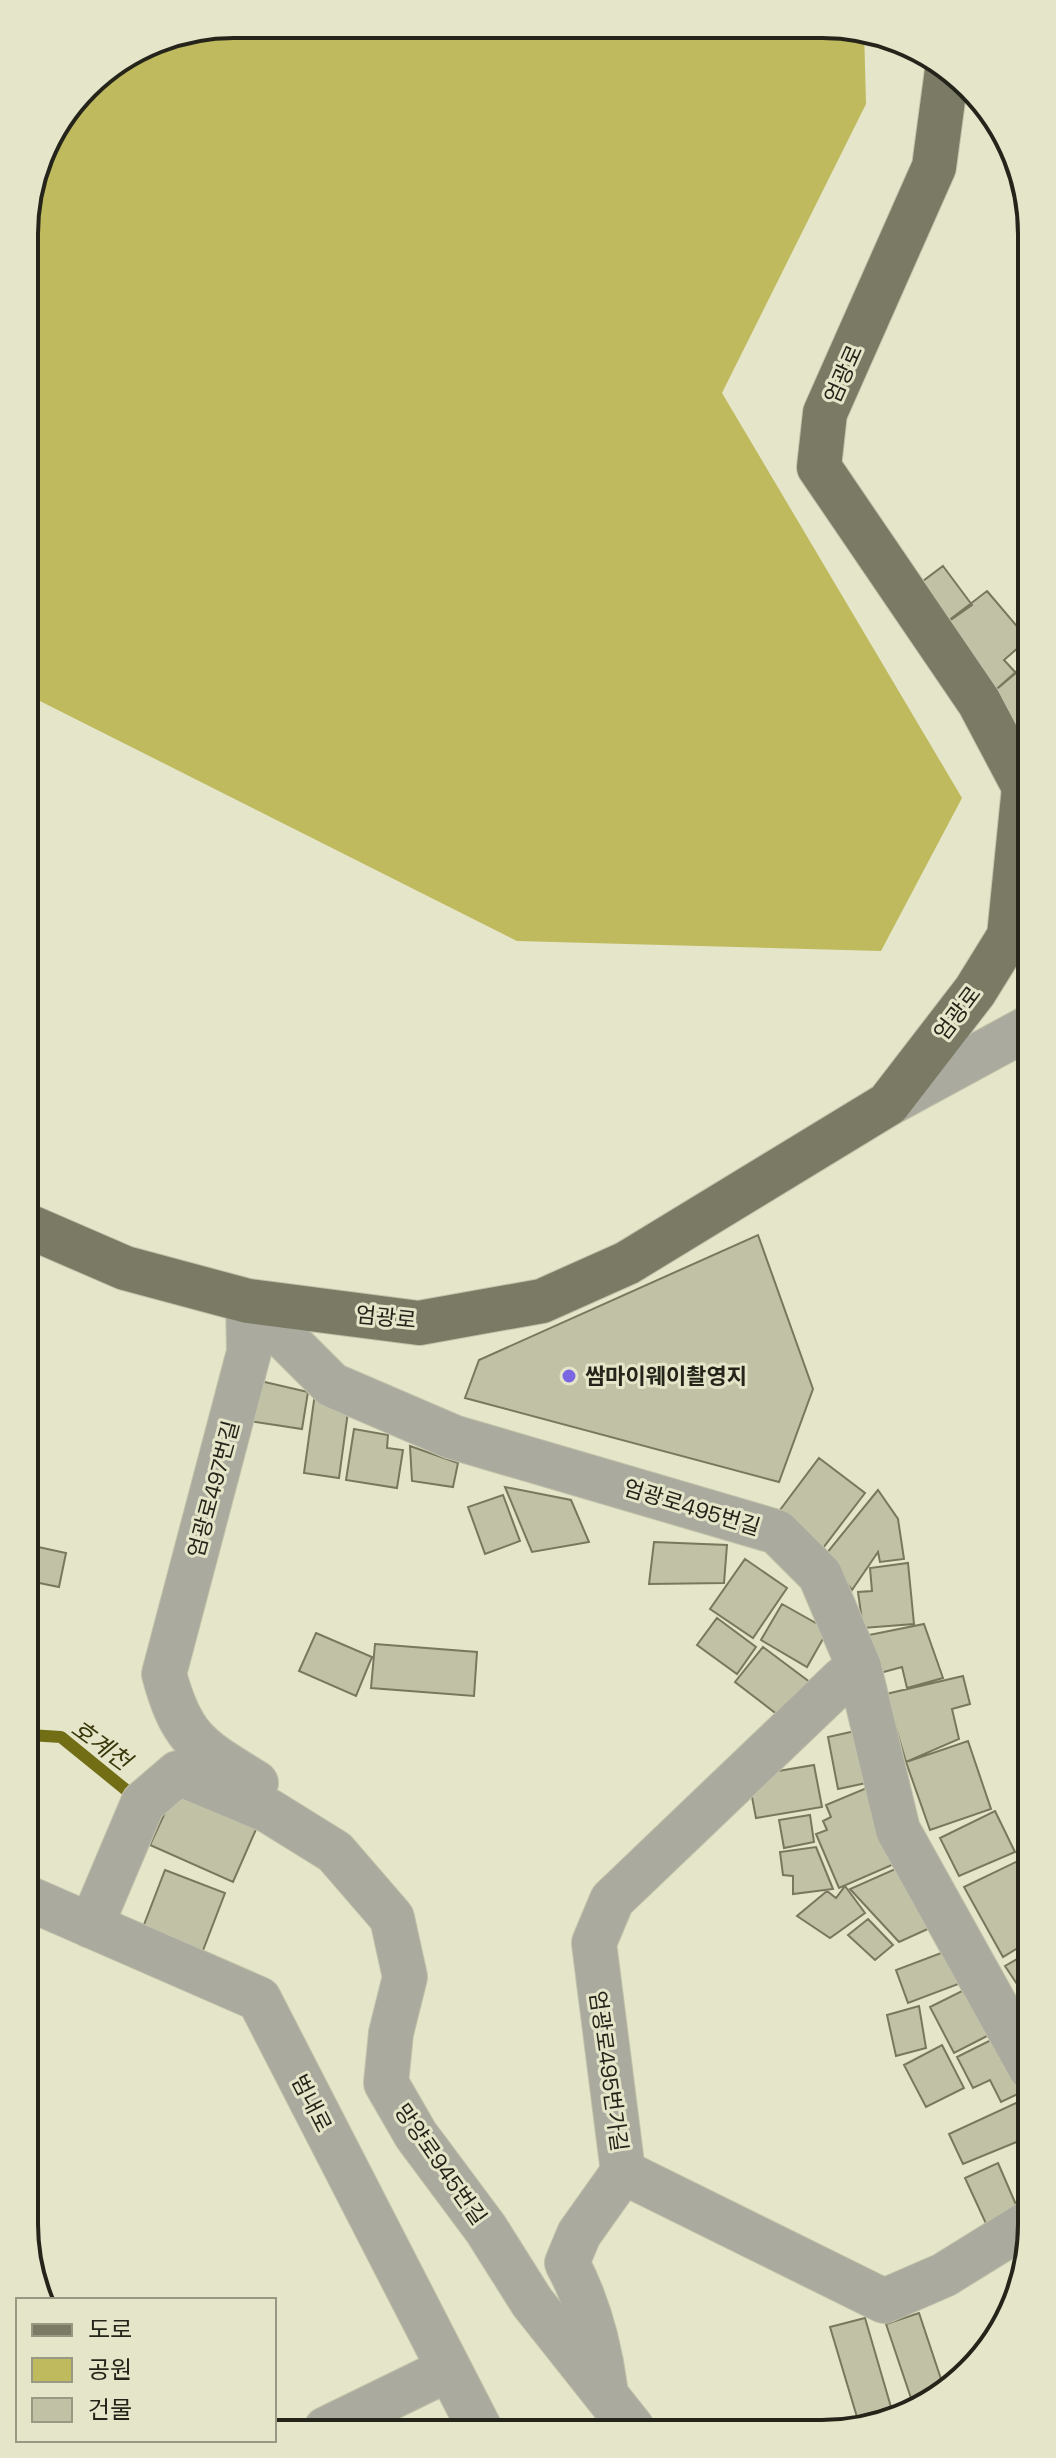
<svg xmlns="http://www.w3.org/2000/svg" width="1056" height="2458" font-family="'Space Grotesk','Noto Sans KR',sans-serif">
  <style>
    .green { fill: #beba5d }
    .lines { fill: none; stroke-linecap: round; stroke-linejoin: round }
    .stream { stroke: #726e16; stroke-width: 12 }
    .building { fill: #c1c1a5; stroke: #79785f; stroke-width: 2 }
    .minor-casing { stroke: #c2c2aa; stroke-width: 46 }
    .major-casing { stroke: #c2c2aa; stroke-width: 46 }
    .minor { stroke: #aaaa9e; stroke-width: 44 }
    .major { stroke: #7a7a65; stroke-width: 44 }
    .poi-dot { fill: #7b67e2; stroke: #e5e5c9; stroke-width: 3 }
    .labels { text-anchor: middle; stroke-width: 6; stroke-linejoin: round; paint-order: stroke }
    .street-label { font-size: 22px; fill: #25241a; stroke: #e5e5c9 }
    .poi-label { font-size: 22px; font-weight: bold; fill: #25241a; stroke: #e5e5c9; text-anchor: start }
    .water-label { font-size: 24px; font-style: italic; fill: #393709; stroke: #e5e5c9 }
    .rim { fill: none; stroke: #25241a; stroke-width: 4 }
  </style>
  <rect width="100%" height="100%" fill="#e5e5c9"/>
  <path class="green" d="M234 24 864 29 866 104 722 393 962 798 881 951 517 941 26 694 24 220 45 142 95 76 154 40Z"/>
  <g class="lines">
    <path class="stream" d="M29 1735 61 1737 136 1798"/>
  </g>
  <path class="building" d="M943 566 972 605 939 628 911 590Z
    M987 591 1026 637V641L1004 660 1016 673 992 693 939 628Z
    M1026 663 1027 729 1013 741 992 693Z
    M758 1235 813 1389 779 1482 465 1398 479 1360Z
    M256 1380 308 1392 302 1429 249 1421Z
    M315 1393 350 1397 339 1478 304 1473Z
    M354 1429 388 1435 387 1448 403 1450 397 1488 346 1480Z
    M410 1446 458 1463 453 1487 412 1481Z
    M819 1458 865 1493 823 1548 777 1514Z
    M505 1487 571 1500 589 1542 532 1552Z
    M878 1490 898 1519 904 1559 880 1562 878 1552 852 1590 826 1554Z
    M503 1495 520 1541 485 1554 468 1507Z
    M654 1542 727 1545 724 1583 649 1584Z
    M29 1545 66 1553 59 1587 29 1581Z
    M745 1559 787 1588 753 1638 710 1609Z
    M908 1563 914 1624 863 1628 858 1592 872 1591 870 1568Z
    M782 1604 828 1630 807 1667 761 1640Z
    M717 1618 756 1647 737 1674 697 1645Z
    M924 1624 943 1678 907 1688 902 1667 880 1673 869 1635Z
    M316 1633 372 1657 356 1696 299 1671Z
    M375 1644 477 1652 474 1696 371 1688Z
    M763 1647 815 1686 787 1722 735 1682Z
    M963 1676 970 1704 952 1709 959 1739 906 1762 886 1694Z
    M860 1730 871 1782 838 1789 828 1737Z
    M968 1741 991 1809 930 1830 906 1762Z
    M814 1765 822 1807 756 1818 748 1776Z
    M869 1787 901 1861 839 1888 816 1834 827 1830 823 1821 831 1817 826 1805Z
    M175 1791 257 1827 233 1882 150 1845Z
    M995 1811 1015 1852 959 1876 940 1838Z
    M810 1815 814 1842 784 1848 779 1820Z
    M816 1847 833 1889 793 1894V1876L783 1875 780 1852Z
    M1018 1861 1030 1885 1031 1940 1003 1957 964 1887Z
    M902 1866 930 1928 899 1942 850 1889Z
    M165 1870 225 1893 202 1953 142 1930Z
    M845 1886 865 1913 830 1938 797 1916 827 1891 836 1898Z
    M868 1919 893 1945 875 1960 848 1935Z
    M949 1950 961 1983 908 2003 896 1970Z
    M1031 1951V2005L1005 1966Z
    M968 1988 991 2034 954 2053 930 2007Z
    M919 2006 926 2048 896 2056 887 2015Z
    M997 2037 1024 2091 1001 2102 990 2080 973 2088 957 2057Z
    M942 2045 964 2088 926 2107 904 2065Z
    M1029 2097 1031 2136 963 2164 949 2134Z
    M998 2163 1020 2214 988 2228 965 2178Z
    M919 2313 943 2385 913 2404 886 2324Z
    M865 2318 891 2407 857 2417 830 2327Z"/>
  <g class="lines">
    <defs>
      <path id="minor" d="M888 1104 1028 1028
        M248 1301 332 1385 453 1437 777 1532 820 1575 859 1667 898 1830 1031 2069
        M248 1301 249 1352 164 1674C182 1741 200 1748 256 1783
        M862 1680 843 1679 612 1900 594 1943 623 2172 884 2301 944 2275 1031 2221
        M30 1899 259 1999 480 2429
        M91 1926 143 1803 178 1773 269 1811 335 1852 392 1918 405 1977 391 2033 386 2083 416 2135 486 2229 532 2302 632 2428
        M605 2387C599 2343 588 2302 567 2263L579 2234 623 2172
        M326 2429 449 2369"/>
      <path id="major" d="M28 1226 125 1268 248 1301 419 1323 542 1301 627 1263 888 1104 975 991 1009 936 1024 787 979 702 819 467 825 413 934 167 947 70"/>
    </defs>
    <use href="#minor" class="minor-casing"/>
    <use href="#major" class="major-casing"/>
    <use href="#minor" class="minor"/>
    <use href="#major" class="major"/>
  </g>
  <circle class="poi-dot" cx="569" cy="1376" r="8"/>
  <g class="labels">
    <g class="street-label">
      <text transform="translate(843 374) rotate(-66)" y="8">엄광로</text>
      <text transform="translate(957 1013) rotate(-53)" y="8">엄광로</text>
      <text transform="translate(386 1317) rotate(6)" y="8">엄광로</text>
      <text transform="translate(213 1489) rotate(-75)" y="8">엄광로497번길</text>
      <text transform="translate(692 1507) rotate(17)" y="8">엄광로495번길</text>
      <text transform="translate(609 2071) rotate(82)" y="8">엄광로495번가길</text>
      <text transform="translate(312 2103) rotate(63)" y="8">범내로</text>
      <text transform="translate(441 2164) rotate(55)" y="8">망양로945번길</text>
    </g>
    <g class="poi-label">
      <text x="585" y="1384">쌈마이웨이촬영지</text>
    </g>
    <g class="water-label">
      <text transform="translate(101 1745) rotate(36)" y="8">호계천</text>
    </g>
  </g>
  <path d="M0 0H1056V2458H0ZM234 38H822A196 196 0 0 1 1018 234V2224A196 196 0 0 1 822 2420H234A196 196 0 0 1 38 2224V234A196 196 0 0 1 234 38Z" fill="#e5e5c9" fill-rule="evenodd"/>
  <path class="rim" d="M234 38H822A196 196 0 0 1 1018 234V2224A196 196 0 0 1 822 2420H234A196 196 0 0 1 38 2224V234A196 196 0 0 1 234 38Z"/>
  <rect x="16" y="2298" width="260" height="144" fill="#e5e5c9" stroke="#989883" stroke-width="2"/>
  <rect x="32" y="2324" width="40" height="12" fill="#7a7a65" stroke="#989883" stroke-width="2"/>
  <text x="88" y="2338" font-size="24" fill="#25241a">도로</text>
  <rect x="32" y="2358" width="40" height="24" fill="#beba5d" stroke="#989883" stroke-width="2"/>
  <text x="88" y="2378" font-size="24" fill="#25241a">공원</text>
  <rect x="32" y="2398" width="40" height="24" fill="#c1c1a5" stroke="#989883" stroke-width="2"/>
  <text x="88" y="2418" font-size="24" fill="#25241a">건물</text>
</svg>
